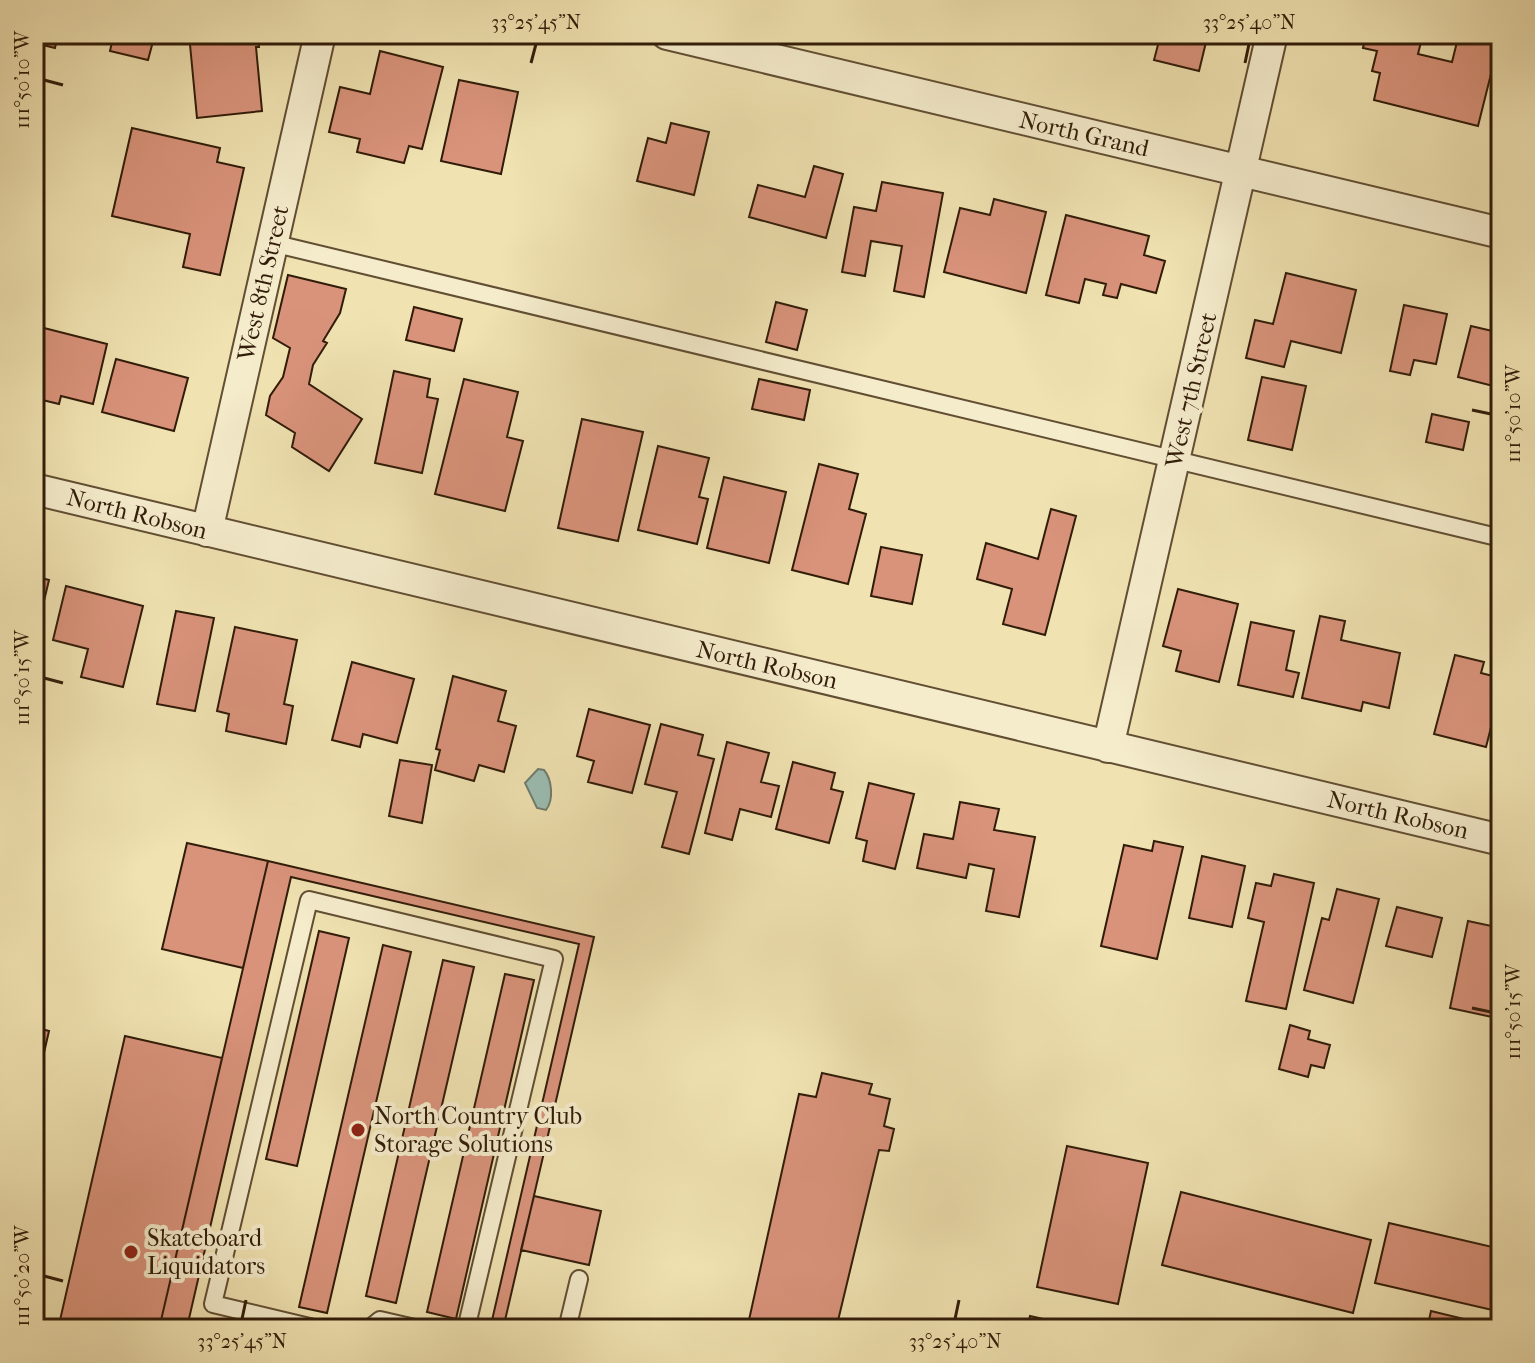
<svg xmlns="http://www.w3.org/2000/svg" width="1535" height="1363" font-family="'IM FELL French Canon',serif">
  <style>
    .water { fill: #9bbdb2; stroke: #717d6e; stroke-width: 2 }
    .building { fill: #d9937b; stroke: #311c09; stroke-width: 2 }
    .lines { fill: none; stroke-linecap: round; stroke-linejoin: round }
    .lane-casing { stroke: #614e33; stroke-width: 20 }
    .street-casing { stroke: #614e33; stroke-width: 34 }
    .lane { stroke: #f5eccc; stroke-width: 16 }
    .street { stroke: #f5eccc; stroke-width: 30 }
    .ticks { fill: none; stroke: #311c09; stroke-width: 3 }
    .poi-dot { fill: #8f2418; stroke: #f5eccc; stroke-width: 3 }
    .labels { text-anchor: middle; stroke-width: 8; stroke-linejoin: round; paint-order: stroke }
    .street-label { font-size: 24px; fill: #311c09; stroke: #f5eccc }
    .poi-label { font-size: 24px; fill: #311c09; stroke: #f5eccc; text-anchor: start }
    .neatline { fill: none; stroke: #311c09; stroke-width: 3 }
    .ticks-label { font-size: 20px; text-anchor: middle; fill: #311c09 }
  </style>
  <rect width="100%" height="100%" fill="#f0e2b1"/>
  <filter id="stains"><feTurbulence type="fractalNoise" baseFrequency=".0025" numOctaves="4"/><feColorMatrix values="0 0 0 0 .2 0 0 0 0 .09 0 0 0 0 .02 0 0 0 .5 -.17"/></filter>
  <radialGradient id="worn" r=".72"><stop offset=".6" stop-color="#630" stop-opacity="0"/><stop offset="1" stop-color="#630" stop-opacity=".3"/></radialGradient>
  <path class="water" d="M538 769 544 770C552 779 554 800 546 810L537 808 525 783Z"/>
  <path class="building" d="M34 34H58L55 48 34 43Z
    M93 34H155L148 60 110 51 112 42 92 37Z
    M189 34H257L259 47H256L262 111 197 118Z
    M1080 34H1118L1116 43Z
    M1157 34H1208L1199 71 1154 60 1159 41 1156 40Z
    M1366 34H1423L1418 54 1452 62 1459 34H1501L1478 126 1374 100 1380 73 1372 71 1377 51 1363 48Z
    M380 51 443 67 422 149 409 146 404 163 357 152 360 139 329 132 340 87 370 94Z
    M459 80 518 92 501 174 441 161Z
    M671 123 709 132 694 195 637 181 648 138 666 143Z
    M132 128 220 148 217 162 244 168 220 275 183 267 190 234 112 216Z
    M814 166 843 174 826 238 749 217 758 185 805 197Z
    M882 182 943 193 924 297 894 291 902 246 871 241 865 276 842 272 854 207 876 211Z
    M994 199 1046 212 1026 293 944 272 960 208 990 215Z
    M1066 215 1149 236 1144 255 1165 261 1156 293 1121 284 1117 298 1103 295 1106 284 1085 279 1079 303 1046 295Z
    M1286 273 1356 290 1341 353 1291 341 1284 367 1246 358 1255 320 1273 324Z
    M288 275 346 289 340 313 323 341 327 343 313 365 309 384 362 419 329 471 292 447 295 433 266 415 270 396 283 377 290 348 273 338Z
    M776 302 807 310 797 350 766 342Z
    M1404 305 1447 314 1436 364 1414 360 1410 375 1390 371Z
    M414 307 462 319 454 351 406 340Z
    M1471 326 1501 333V388L1458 377Z
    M44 328 107 344 93 404 61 396 59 404 34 398V352L38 353Z
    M116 359 188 378 174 431 102 412Z
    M394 371 430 379 427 397 438 399 422 473 375 463Z
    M1262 377 1306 386 1292 450 1248 440Z
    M464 379 518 392 507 437 523 441 505 511 435 494Z
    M759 379 810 390 804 420 752 409Z
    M1432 414 1469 422 1463 450 1426 442Z
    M582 419 643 432 618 541 558 528Z
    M658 446 709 458 699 497 708 499 697 544 638 530Z
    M819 464 858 474 849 509 866 514 848 584 792 570Z
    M724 477 786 492 769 563 707 548Z
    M1051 509 1076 516 1045 635 1003 624 1012 589 977 579 986 543 1038 559Z
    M881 547 922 555 912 604 871 596Z
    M34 576 49 580 38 626 34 625Z
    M66 586 143 606 123 687 81 677 88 649 53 640Z
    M1178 589 1238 604 1219 682 1176 671 1181 651 1163 646Z
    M176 611 214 618 195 711 157 704Z
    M1320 616 1345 621 1341 640 1400 653 1389 708 1363 702 1361 711 1302 698Z
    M1251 622 1294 631 1286 670 1299 673 1293 697 1238 685Z
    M235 627 297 640 284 704 293 706 286 744 226 731 229 714 217 711Z
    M1455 655 1484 662 1481 673 1501 678V688L1486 747 1434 734Z
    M352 662 414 679 397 743 363 734 360 747 332 740Z
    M453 676 506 691 498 721 516 726 504 772 479 765 474 781 435 770 440 750 436 749Z
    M589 709 650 725 632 793 588 782 594 761 577 756Z
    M661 724 703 735 698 755 714 759 689 854 662 847 677 792 645 784Z
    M727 742 769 753 761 782 779 786 771 817 740 809 732 840 705 833Z
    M400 760 432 765 422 823 389 816Z
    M793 762 835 773 831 789 843 792 829 843 776 829Z
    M869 783 914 794 895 869 863 861 867 841 856 838Z
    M960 802 999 809 994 830 1035 837 1019 917 986 911 994 869 969 864 966 878 917 868 924 834 953 839Z
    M1154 841 1183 847 1157 959 1101 946 1124 845 1152 851Z
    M187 843 268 861 243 968 162 949Z
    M1202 856 1245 866 1232 927 1189 918Z
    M268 861 594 937 503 1329H490L579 944 291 877 188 1323 214 1329H159Z
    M1274 874 1314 883 1286 1009 1246 1001 1264 922 1248 918 1256 883 1271 886Z
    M1337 889 1379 899 1353 1003 1304 990 1322 918 1329 920Z
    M1397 907 1442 918 1432 957 1386 946Z
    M1468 921 1501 928V976L1492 1017 1450 1008Z
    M319 931 349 938 297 1166 266 1159Z
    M383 945 411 952 327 1313 299 1307Z
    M443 960 474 967 396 1303 366 1296Z
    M505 974 534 980 456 1319 427 1312Z
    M1290 1025 1310 1031 1308 1039 1330 1045 1324 1068 1311 1065 1308 1077 1279 1069Z
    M34 1027 49 1031 34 1096Z
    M125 1036 222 1058 159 1329H58Z
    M822 1073 872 1084 869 1094 890 1099 884 1126 894 1129 889 1151 879 1150 836 1329H747L799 1094 816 1097Z
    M1067 1146 1148 1163 1118 1304 1037 1287Z
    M1181 1192 1371 1240 1353 1313 1162 1265Z
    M534 1196 601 1211 589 1265 521 1250Z
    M1389 1223 1501 1249V1312L1375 1283Z
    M1431 1311 1501 1328V1329H1427Z
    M1030 1316 1088 1329H1027Z"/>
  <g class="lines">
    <defs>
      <path id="lane" d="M272 243 1501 538
        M318 1329 213 1304 309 900 554 959 466 1329
        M369 1329 380 1320 419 1329
        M567 1329 579 1279"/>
      <path id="street" d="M667 34 1501 233
        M34 489 1501 840
        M207 531 320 34
        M1108 747 1272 34"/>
    </defs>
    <use href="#lane" class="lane-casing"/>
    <use href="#street" class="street-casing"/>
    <use href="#lane" class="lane"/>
    <use href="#street" class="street"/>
  </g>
  <path class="ticks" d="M531 63 536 44M1245 63 1249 44M44 80 63 85M1472 410 1491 414M44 678 63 683M1472 1008 1491 1012M44 1276 63 1281M242 1319 246 1300M955 1319 959 1300"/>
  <g class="poi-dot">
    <circle cx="358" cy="1130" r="8"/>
    <circle cx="131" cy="1252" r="8"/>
  </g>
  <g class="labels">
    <g class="street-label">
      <text transform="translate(1084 134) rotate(13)" y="8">North Grand</text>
      <text transform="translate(263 283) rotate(-77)" y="8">West 8th Street</text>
      <text transform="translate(1191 390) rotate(-77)" y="8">West 7th Street</text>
      <text transform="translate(137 514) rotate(14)" y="8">North Robson</text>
      <text transform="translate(767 665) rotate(13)" y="8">North Robson</text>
      <text transform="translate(1398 815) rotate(13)" y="8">North Robson</text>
    </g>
    <g class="poi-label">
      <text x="374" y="1124">North Country Club<tspan x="374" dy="28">Storage Solutions</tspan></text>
      <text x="147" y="1246">Skateboard<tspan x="147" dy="28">Liquidators</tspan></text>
    </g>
  </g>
  <rect width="1535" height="1363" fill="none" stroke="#f0e2b1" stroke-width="88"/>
  <rect x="44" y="44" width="1447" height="1275" class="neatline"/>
  <g class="ticks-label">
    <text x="536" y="29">33°25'45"N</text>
    <text x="1249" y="29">33°25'40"N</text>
    <text transform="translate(22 80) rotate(-90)" y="7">111°50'10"W</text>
    <text transform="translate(1513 414) rotate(-90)" y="7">111°50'10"W</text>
    <text transform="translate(22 678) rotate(-90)" y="7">111°50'15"W</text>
    <text transform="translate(1513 1012) rotate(-90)" y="7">111°50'15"W</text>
    <text transform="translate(22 1276) rotate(-90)" y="7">111°50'20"W</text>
    <text x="242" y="1348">33°25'45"N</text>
    <text x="955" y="1348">33°25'40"N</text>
  </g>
  <rect width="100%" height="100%" filter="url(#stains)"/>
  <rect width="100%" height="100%" fill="url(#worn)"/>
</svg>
